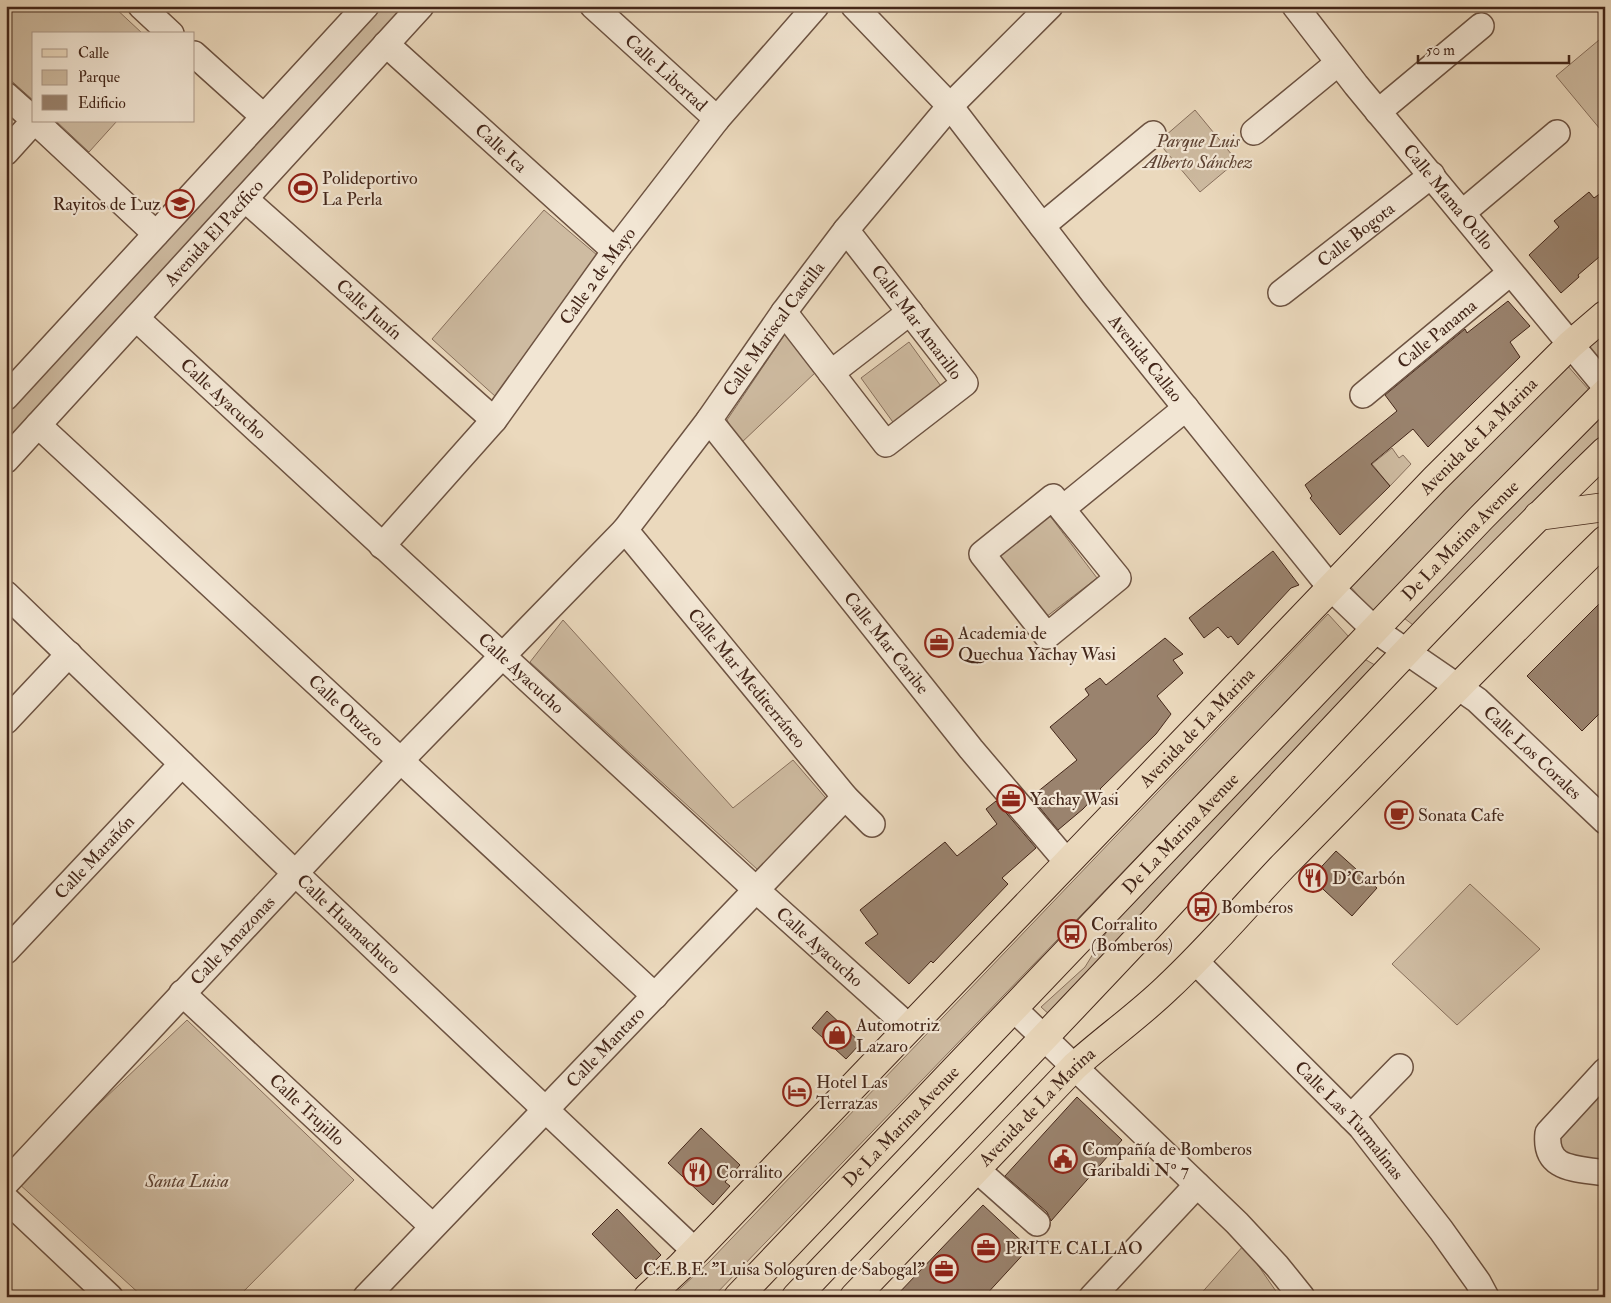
<svg xmlns="http://www.w3.org/2000/svg" width="1611" height="1303" font-family="'IM FELL Double Pica',serif">
  <style>
    .green { fill: #cebba1; stroke: #88705d }
    .building { fill: #9a836e; stroke: #432619 }
    .lines { fill: none; stroke-linecap: round; stroke-linejoin: round }
    .minor-casing { stroke: #6d5342; stroke-width: 28 }
    .major-casing { stroke: #432619; stroke-width: 30 }
    .minor { stroke: #f2e6d4; stroke-width: 25 }
    .major { stroke: #ebd9bd; stroke-width: 28 }
    .labels { text-anchor: middle; stroke-width: 4.5; stroke-linejoin: round; paint-order: stroke }
    .street-label { font-size: 18px; fill: #432619; stroke: #f2e6d4 }
    .park-label { font-size: 18px; font-style: italic; fill: #5f4434; stroke: #f2e6d4 }
    .poi-label { font-size: 18px; fill: #432619; stroke: #f2e6d4; text-anchor: start }
  </style>
  <rect width="100%" height="100%" fill="#ebd9bd"/>
  <filter id="stains"><feTurbulence type="fractalNoise" baseFrequency=".004" numOctaves="4"/><feColorMatrix values="0 0 0 0 .2 0 0 0 0 .09 0 0 0 0 .02 0 0 0 .5 -.17"/></filter>
  <radialGradient id="worn" r=".72"><stop offset=".6" stop-color="#630" stop-opacity="0"/><stop offset="1" stop-color="#630" stop-opacity=".3"/></radialGradient>
  <path class="green" d="M6 6H113L143 34H34V101L6 76Z
    M381 6H415L6 454V416Z
    M1605 35V135L1556 76Z
    M1195 110 1237 161 1200 192 1158 142Z
    M56 121H117L89 152Z
    M544 210 597 255 496 397 432 339Z
    M1605 328V375L1583 348Z
    M785 334 817 371 740 444 727 420Z
    M909 342 943 389 895 425 861 378Z
    M1567 365 1589 390 1476 502 1373 612 1350 586 1455 477Z
    M1605 408V437L1553 486 1417 628 1400 615Z
    M1392 448 1399 458 1403 455 1411 464 1390 486 1372 464Z
    M1050 516 1097 578 1046 617 999 555Z
    M1328 614 1349 637 713 1297H671L709 1262Z
    M563 620 733 808 793 760 831 804 758 870 530 662Z
    M1361 657 1380 668 1051 1016 1041 1007 1085 967 1109 928Z
    M1470 884 1540 949 1457 1025 1392 964Z
    M187 1020 354 1180 238 1297H143L17 1182Z
    M1605 1087V1163L1561 1155 1554 1139Z
    M1244 1245 1280 1297H1198Z"/>
  <path class="building" d="M1605 190V252L1578 275 1579 277 1561 293 1529 255 1559 227 1554 221 1589 192 1594 198Z
    M1508 301 1530 326 1510 342 1520 357 1428 447 1413 429 1371 464 1390 486 1340 535 1310 498 1312 496 1305 485 1397 411 1385 395 1465 329 1467 333Z
    M1273 551 1299 585 1291 588 1238 645 1231 636 1228 638 1218 627 1204 638 1189 618Z
    M1605 598V708L1582 731 1527 676Z
    M1165 638 1183 654 1173 660 1183 673 1157 696 1171 714 1156 734 1100 789 1101 790 1083 809 1058 830 1031 797 1077 760 1050 727 1089 695 1085 689 1100 678 1106 685Z
    M996 801 1036 848 1002 878 1008 884 933 963 931 961 909 984 865 943 878 934 860 910 945 842 957 856 971 845 997 824 986 809Z
    M1336 851 1377 888 1352 916 1311 878Z
    M827 1011 861 1043 846 1059 812 1028Z
    M1077 1097 1122 1140 1051 1221 1047 1212 1005 1176Z
    M701 1128 740 1165 725 1182 730 1186 713 1205 668 1163Z
    M983 1205 1029 1248 984 1297H895Z
    M617 1209 661 1255 636 1279 592 1234Z"/>
  <g class="lines">
    <defs>
      <g id="minor">
        <path d="M141 6 171 34"/>
        <path id="s1" d="M593 6 717 119"/>
        <path id="s2" d="M854 6 950 106 1094 294 1330 587 1375 630 1477 700 1605 821"/>
        <path id="s3" d="M1295 6 1356 85 1605 386"/>
        <path id="s4" d="M386 44 615 251"/>
        <path d="M194 54 264 117"/>
        <path d="M6 95 34 120"/>
        <path d="M1378 112 1481 26"/>
        <path d="M35 121 156 234"/>
        <path d="M1254 132 1338 63"/>
        <path d="M6 152 34 121"/>
        <path id="s5" d="M245 199 494 420"/>
        <path d="M1462 213 1557 133"/>
        <path d="M1042 226 1153 134"/>
        <path id="s6" d="M1281 293 1432 175"/>
        <path d="M784 312 886 444 965 383 846 230"/>
        <path id="s7" d="M136 318 764 897 909 1027"/>
        <path d="M831 373 910 312"/>
        <path id="s8" d="M1363 395 1510 273"/>
        <path d="M6 397 366 6"/>
        <path id="s9" d="M709 420 971 749 1067 862"/>
        <path id="s10" d="M38 425 655 996"/>
        <path id="s11" d="M6 460 421 6"/>
        <path d="M1062 509 1118 578 1047 636 982 554 1053 497 1062 509 1186 408"/>
        <path id="s12" d="M625 530 845 797 872 824"/>
        <path id="s13" d="M382 546 494 420 615 251 717 119 816 6"/>
        <path id="s14" d="M6 594 295 873 695 1251"/>
        <path d="M6 721 69 654"/>
        <path id="s15" d="M6 951 182 764"/>
        <path id="s16" d="M1195 961 1361 1127 1441 1230 1478 1282 1486 1297"/>
        <path id="s17" d="M182 993 432 1226"/>
        <path d="M1014 1009 1237 1223 1277 1266 1302 1297"/>
        <path d="M1605 1071 1548 1133C1544 1171 1576 1168 1605 1173"/>
        <path d="M1351 1117 1400 1067"/>
        <path d="M976 1169 1037 1223"/>
        <path id="s18" d="M6 1183 401 760 625 530 709 420 784 312 846 230 950 106 1050 6"/>
        <path d="M6 1199 110 1297"/>
        <path id="s19" d="M366 1297 845 797"/>
        <path d="M1092 1297 1197 1185"/>
      </g>
      <g id="major">
        <path d="M1538 516 1605 507"/>
        <path id="s20" d="M648 1297 681 1266 1435 479 1570 345 1605 315"/>
        <path id="s21" d="M738 1297 1481 518 1605 393"/>
        <path d="M796 1297C916 1171 1038 1045 1157 918 1304 760 1450 601 1605 451"/>
        <path id="s22" d="M854 1297 1075 1066C1105 1039 1138 1016 1167 988 1209 949 1245 906 1284 865 1391 756 1496 646 1605 540"/>
      </g>
    </defs>
    <use href="#minor" class="minor-casing"/>
    <use href="#major" class="major-casing"/>
    <use href="#minor" class="minor"/>
    <use href="#major" class="major"/>
  </g>
  <defs>
    <symbol id="stadium-ring" viewBox="-11 -11 22 22"><circle r="9.5" fill="#f2e6d4" stroke="#8f2418" stroke-width="1.5"/><path d="M0-5a6.5 5 0 1 0 0 10a6.5 5 0 1 0 0-10ZM-3.5-1.8h7v3.6h-7Z" fill="#8f2418"/></symbol>
    <symbol id="school-ring" viewBox="-11 -11 22 22"><circle r="9.5" fill="#f2e6d4" stroke="#8f2418" stroke-width="1.5"/><path d="M0-5L7-2L0 1L-7-2ZM-4 1L0 2.5L4 1V4Q0 6-4 4Z" fill="#8f2418"/></symbol>
    <symbol id="office-ring" viewBox="-11 -11 22 22"><circle r="9.5" fill="#f2e6d4" stroke="#8f2418" stroke-width="1.5"/><path d="M-6-3h4V-5.5h4V-3h4V5H-6ZM-1-4.5V-3h2v-1.5ZM-6 0V1H6V0Z" fill="#8f2418"/></symbol>
    <symbol id="cafe-ring" viewBox="-11 -11 22 22"><circle r="9.5" fill="#f2e6d4" stroke="#8f2418" stroke-width="1.5"/><path d="M-5.5-4.5H6V0H3Q3 3.5 0 3.5H-2.5Q-5.5 3.5-5.5 0ZM3-3.2v2h1.7v-2ZM-6 4.5H4V6H-6Z" fill="#8f2418"/></symbol>
    <symbol id="restaurant-ring" viewBox="-11 -11 22 22"><circle r="9.5" fill="#f2e6d4" stroke="#8f2418" stroke-width="1.5"/><path d="M-5-6h1v4h1v-4h1v4h1v-4h1v5L-1.5 .5V6h-2V.5L-5-1ZM5-6V6H3V1.5H1.5Q1.5-4 5-6Z" fill="#8f2418"/></symbol>
    <symbol id="bus-ring" viewBox="-11 -11 22 22"><circle r="9.5" fill="#f2e6d4" stroke="#8f2418" stroke-width="1.5"/><path d="M-5-6H5V4H4V6H2V4H-2V6H-4V4H-5ZM-3.5-4V0h7V-4ZM-3.5 1.2v1.5H-2V1.2ZM2 1.2v1.5H3.5V1.2Z" fill="#8f2418"/></symbol>
    <symbol id="shop-ring" viewBox="-11 -11 22 22"><circle r="9.5" fill="#f2e6d4" stroke="#8f2418" stroke-width="1.5"/><path d="M-5-2.5h2.3a2.7 3.5 0 0 1 5.4 0H5L5.5 6h-11ZM-1.5-2.5h3a1.5 2.3 0 0 0-3 0Z" fill="#8f2418"/></symbol>
    <symbol id="hotel-ring" viewBox="-11 -11 22 22"><circle r="9.5" fill="#f2e6d4" stroke="#8f2418" stroke-width="1.5"/><path d="M-6-4.5h1.5V1H6V5H4.5V3h-9V5H-6ZM-4 0a1.8 1.8 0 1 1 3.6 0ZM.5 0V-2.5h3Q6-2.5 6 0Z" fill="#8f2418"/></symbol>
    <symbol id="civic-ring" viewBox="-11 -11 22 22"><circle r="9.5" fill="#f2e6d4" stroke="#8f2418" stroke-width="1.5"/><path d="M-.6-6.5H3V-4.5H.6V-3L4-1V1h2V6H-6V1h2V-1L-.6-3ZM-1.2 2.5V6h2.4V2.5Z" fill="#8f2418"/></symbol>
  </defs>
  <g fill-rule="evenodd">
    <use href="#stadium-ring" x="287" y="172" width="32" height="32"/>
    <use href="#school-ring" x="164" y="188" width="32" height="32"/>
    <use href="#office-ring" x="923" y="627" width="32" height="32"/>
    <use href="#office-ring" x="995" y="783" width="32" height="32"/>
    <use href="#cafe-ring" x="1383" y="799" width="32" height="32"/>
    <use href="#restaurant-ring" x="1297" y="862" width="32" height="32"/>
    <use href="#bus-ring" x="1186" y="891" width="32" height="32"/>
    <use href="#bus-ring" x="1056" y="918" width="32" height="32"/>
    <use href="#shop-ring" x="821" y="1019" width="32" height="32"/>
    <use href="#hotel-ring" x="781" y="1076" width="32" height="32"/>
    <use href="#civic-ring" x="1047" y="1143" width="32" height="32"/>
    <use href="#restaurant-ring" x="681" y="1156" width="32" height="32"/>
    <use href="#office-ring" x="970" y="1232" width="32" height="32"/>
    <use href="#office-ring" x="928" y="1253" width="32" height="32"/>
  </g>
  <g class="labels">
    <g class="street-label">
      <text dy="6" stroke="none"><textPath href="#s1" startOffset="99">Calle Libertad</textPath></text>
      <text dy="6" stroke="none"><textPath href="#s4" startOffset="155">Calle Ica</textPath></text>
      <text dy="6" stroke="none"><textPath href="#s3" startOffset="245">Calle Mama Ocllo</textPath></text>
      <text dy="6" stroke="none"><textPath href="#s11" startOffset="308">Avenida El Pacífico</textPath></text>
      <text dy="6" stroke="none"><textPath href="#s6" startOffset="95">Calle Bogota</textPath></text>
      <text dy="6" stroke="none"><textPath href="#s13" startOffset="346">Calle 2 de Mayo</textPath></text>
      <text dy="6" stroke="none"><textPath href="#s5" startOffset="166">Calle Junín</textPath></text>
      <text transform="translate(917 322) rotate(53)" y="6">Calle Mar Amarillo</text>
      <text dy="6" stroke="none"><textPath href="#s18" startOffset="1150">Calle Mariscal Castilla</textPath></text>
      <text dy="6" stroke="none"><textPath href="#s8" startOffset="96">Calle Panama</textPath></text>
      <text dy="6" stroke="none"><textPath href="#s2" startOffset="458">Avenida Callao</textPath></text>
      <text dy="6" stroke="none"><textPath href="#s7" startOffset="119">Calle Ayacucho</textPath></text>
      <text dy="6" stroke="none"><textPath href="#s20" startOffset="1196">Avenida de La Marina</textPath></text>
      <text dy="6" stroke="none"><textPath href="#s21" startOffset="1046">De La Marina Avenue</textPath></text>
      <text dy="6" stroke="none"><textPath href="#s9" startOffset="285">Calle Mar Caribe</textPath></text>
      <text dy="6" stroke="none"><textPath href="#s7" startOffset="524">Calle Ayacucho</textPath></text>
      <text dy="6" stroke="none"><textPath href="#s12" startOffset="192">Calle Mar Mediterráneo</textPath></text>
      <text dy="6" stroke="none"><textPath href="#s10" startOffset="420">Calle Otuzco</textPath></text>
      <text dy="6" stroke="none"><textPath href="#s20" startOffset="791">Avenida de La Marina</textPath></text>
      <text dy="6" stroke="none"><textPath href="#s2" startOffset="1014">Calle Los Corales</textPath></text>
      <text dy="6" stroke="none"><textPath href="#s21" startOffset="641">De La Marina Avenue</textPath></text>
      <text dy="6" stroke="none"><textPath href="#s15" startOffset="129">Calle Marañón</textPath></text>
      <text dy="6" stroke="none"><textPath href="#s14" startOffset="476">Calle Huamachuco</textPath></text>
      <text dy="6" stroke="none"><textPath href="#s18" startOffset="332">Calle Amazonas</textPath></text>
      <text dy="6" stroke="none"><textPath href="#s7" startOffset="929">Calle Ayacucho</textPath></text>
      <text dy="6" stroke="none"><textPath href="#s19" startOffset="346">Calle Mantaro</textPath></text>
      <text dy="6" stroke="none"><textPath href="#s22" startOffset="264">Avenida de La Marina</textPath></text>
      <text dy="6" stroke="none"><textPath href="#s17" startOffset="171">Calle Trujillo</textPath></text>
      <text dy="6" stroke="none"><textPath href="#s16" startOffset="222">Calle Las Turmalinas</textPath></text>
      <text dy="6" stroke="none"><textPath href="#s21" startOffset="236">De La Marina Avenue</textPath></text>
    </g>
    <g class="park-label">
      <text x="1198" y="147">Parque Luis<tspan x="1198" dy="21">Alberto Sánchez</tspan></text>
      <text x="187" y="1187">Santa Luisa</text>
    </g>
    <g class="poi-label">
      <text x="322" y="184">Polideportivo<tspan x="322" dy="21">La Perla</tspan></text>
      <text x="161" y="210" text-anchor="end">Rayitos de Luz</text>
      <text x="958" y="639">Academia de<tspan x="958" dy="21">Quechua Yachay Wasi</tspan></text>
      <text x="1030" y="805">Yachay Wasi</text>
      <text x="1418" y="821">Sonata Cafe</text>
      <text x="1332" y="884">D'Carbón</text>
      <text x="1221" y="913">Bomberos</text>
      <text x="1091" y="930">Corralito<tspan x="1091" dy="21">(Bomberos)</tspan></text>
      <text x="856" y="1031">Automotriz<tspan x="856" dy="21">Lazaro</tspan></text>
      <text x="816" y="1088">Hotel Las<tspan x="816" dy="21">Terrazas</tspan></text>
      <text x="1082" y="1155">Compañía de Bomberos<tspan x="1082" dy="21">Garibaldi Nº 7</tspan></text>
      <text x="716" y="1178">Corralito</text>
      <text x="1005" y="1254">PRITE CALLAO</text>
      <text x="925" y="1275" text-anchor="end">C.E.B.E. "Luisa Sologuren de Sabogal"</text>
    </g>
  </g>
  <rect width="1611" height="1303" fill="none" stroke="#ebd9bd" stroke-width="25"/>
  <rect x="8" y="8" width="1596" height="1288" fill="none" stroke="#432619" stroke-width="2.5"/>
  <rect x="12" y="12" width="1586" height="1278" fill="none" stroke="#432619"/>
  <rect x="32" y="32" width="162" height="90" fill="#f2e6d4" stroke="#ac9989"/>
  <rect x="42" y="49" width="25" height="8" fill="#ebd9bd" stroke="#ac9989"/>
  <text x="78" y="58" font-size="15" fill="#432619">Calle</text>
  <rect x="42" y="70" width="25" height="15" fill="#cebba1" stroke="#ac9989"/>
  <text x="78" y="82" font-size="15" fill="#432619">Parque</text>
  <rect x="42" y="95" width="25" height="15" fill="#9a836e" stroke="#ac9989"/>
  <text x="78" y="108" font-size="15" fill="#432619">Edificio</text>
  <path d="M1418 55v8h151v-8" fill="none" stroke="#432619" stroke-width="2.5"/>
  <text x="1426" y="55" font-size="15" fill="#432619" stroke="#f2e6d4" stroke-width="4" paint-order="stroke">50 m</text>
  <rect width="100%" height="100%" filter="url(#stains)"/>
  <rect width="100%" height="100%" fill="url(#worn)"/>
</svg>
